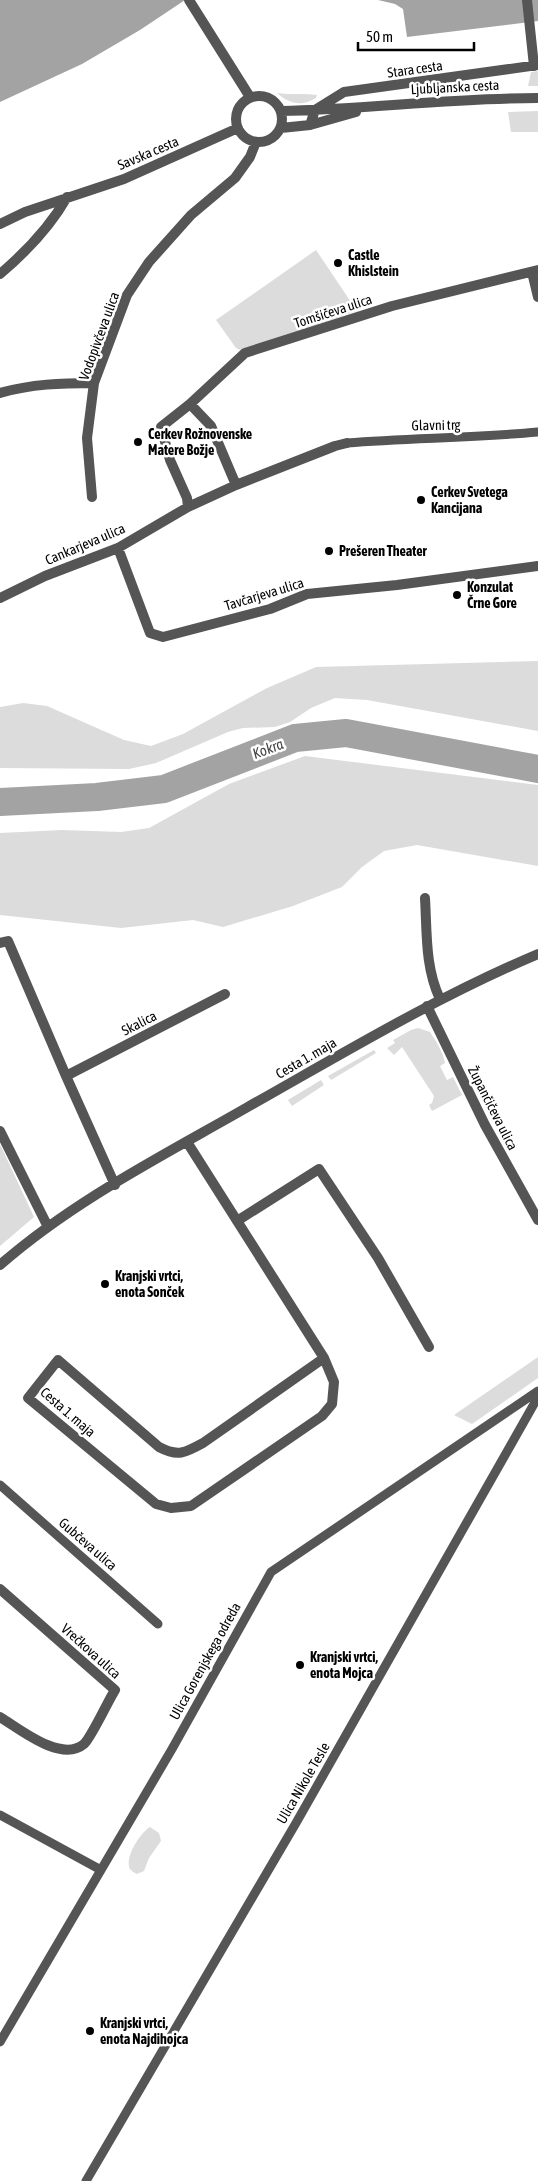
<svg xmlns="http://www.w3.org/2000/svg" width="538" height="2181" font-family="'Asap Condensed',sans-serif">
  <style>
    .green { fill: #dcdcdc }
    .water { fill: #a3a3a3 }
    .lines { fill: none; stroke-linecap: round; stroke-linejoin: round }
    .river { stroke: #a3a3a3; stroke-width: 28 }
    .pedestrian { stroke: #555; stroke-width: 9 }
    .minor { stroke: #555; stroke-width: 10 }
    .poi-dot { fill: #000; stroke: #fff; stroke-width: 2 }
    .labels { text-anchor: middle; stroke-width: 5; stroke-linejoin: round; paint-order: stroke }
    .street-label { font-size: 14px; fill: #000; stroke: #fff }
    .poi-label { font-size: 14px; font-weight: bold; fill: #000; stroke: #fff; text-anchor: start }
    .water-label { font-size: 15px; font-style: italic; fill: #444; stroke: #fff }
  </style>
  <rect width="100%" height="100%" fill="#fff"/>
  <path class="green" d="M538 71V86H528L531 72Z
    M277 93C291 95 303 93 317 95L316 98C301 107 290 104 277 93Z
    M538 111V132H511L508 112Z
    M316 250 357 311 242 351 236 348 216 320Z
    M538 661V731L367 700 335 698 311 708 290 722 275 727 243 728 228 732 156 763 129 769 0 768V707L23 703 47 706 124 740 151 746 183 734 267 688 316 667Z
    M305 756 538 785V866L417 845 384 851 362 867 342 887 293 906 223 927 193 920 121 928 0 915V833L62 830 121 832 149 828 229 784Z
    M418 1028 430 1032C436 1041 443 1052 445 1063L440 1066 447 1080 453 1077 462 1095 432 1111 429 1105 432 1103 434 1096 402 1047 394 1055 387 1048 395 1043 393 1040 411 1030Z
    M374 1050 376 1053 331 1080 328 1076Z
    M321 1080 324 1085 292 1106 288 1100Z
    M0 1144 34 1217 0 1246Z
    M538 1357V1378L472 1424 454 1415Z
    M150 1827 159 1833 161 1841 149 1858 144 1871 137 1874C134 1873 132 1871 130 1869 124 1858 140 1833 150 1827Z"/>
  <path class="water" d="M0 0H185L140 30 82 64 0 102Z
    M378 0H538V21L407 37 403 9 395 4Z"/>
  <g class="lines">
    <path class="river" d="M0 802 97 797 164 789 295 738 346 733 538 769"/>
    <path class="pedestrian" d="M347 443C411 438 474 438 538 432
      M0 1485 158 1624
      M0 1815 101 1870
      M0 2042 172 1749 271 1572 538 1391
      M86 2181 296 1823 538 1397"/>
    <path class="minor" d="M189 0 250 97
      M527 0 534 66
      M236 119a23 23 0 1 1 46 0a23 23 0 1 1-46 0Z
      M281 111C367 109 452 98 538 98
      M310 125 315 110 344 92 538 65
      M281 128 310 125 356 112
      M0 224 25 212 124 179 238 128
      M532 272 538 297
      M0 274C26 252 50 227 67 197
      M0 393C31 384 62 383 94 383
      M190 404 211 426 236 485
      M92 497 87 438 94 383 127 295 149 262 191 215 235 178 250 157 256 142
      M188 507 187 498 170 460 161 427 190 404 245 353 392 306 538 270
      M118 548 150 633 163 637 270 609 307 594 397 585 538 566
      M0 598 45 576 118 548 188 507 236 485 335 446 347 443
      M425 898C427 932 425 968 440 999
      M0 943 8 941 66 1076 115 1185
      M427 1006 485 1125 538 1220
      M66 1076 225 994
      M0 1131 48 1227
      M187 1142 324 1358 334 1382 332 1404 322 1416 191 1506 171 1508 156 1504 28 1398 58 1360 159 1447C178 1457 185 1453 203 1443L324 1358
      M237 1221 319 1169 378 1258 429 1347
      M0 1265C73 1201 162 1156 246 1108 342 1054 436 997 538 954
      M0 1589 115 1690C108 1701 91 1738 84 1744 61 1763 20 1729 0 1717"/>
  </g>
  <g class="poi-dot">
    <circle cx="338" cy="263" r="5"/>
    <circle cx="138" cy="442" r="5"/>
    <circle cx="421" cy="500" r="5"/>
    <circle cx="329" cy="551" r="5"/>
    <circle cx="457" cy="595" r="5"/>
    <circle cx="105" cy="1284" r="5"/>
    <circle cx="300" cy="1665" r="5"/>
    <circle cx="90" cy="2031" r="5"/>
  </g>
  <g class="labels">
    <g class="street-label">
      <text transform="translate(415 69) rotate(-8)" y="5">Stara cesta</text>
      <text transform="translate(455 87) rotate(-3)" y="5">Ljubljanska cesta</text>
      <text transform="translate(148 153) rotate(-23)" y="5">Savska cesta</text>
      <text transform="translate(333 311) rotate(-18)" y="5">Tomšičeva ulica</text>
      <text transform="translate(99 336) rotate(-70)" y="5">Vodopivčeva ulica</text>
      <text transform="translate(436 425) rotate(-1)" y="5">Glavni trg</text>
      <text transform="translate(85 544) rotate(-23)" y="5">Cankarjeva ulica</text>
      <text transform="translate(264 594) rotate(-17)" y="5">Tavčarjeva ulica</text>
      <text transform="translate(139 1023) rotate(-27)" y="5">Skalica</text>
      <text transform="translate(306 1058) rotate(-30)" y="5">Cesta 1. maja</text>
      <text transform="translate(493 1108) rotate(63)" y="5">Župančičeva ulica</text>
      <text transform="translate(68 1412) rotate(41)" y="5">Cesta 1. maja</text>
      <text transform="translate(88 1544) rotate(41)" y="5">Gubčeva ulica</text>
      <text transform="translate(91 1651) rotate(42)" y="5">Vrečkova ulica</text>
      <text transform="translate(205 1661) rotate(-61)" y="5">Ulica Gorenjskega odreda</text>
      <text transform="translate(303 1783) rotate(-60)" y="5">Ulica Nikole Tesle</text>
    </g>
    <g class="poi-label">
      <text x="348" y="260">Castle<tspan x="348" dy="16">Khislstein</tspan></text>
      <text x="148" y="439">Cerkev Rožnovenske<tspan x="148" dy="16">Matere Božje</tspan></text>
      <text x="431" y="497">Cerkev Svetega<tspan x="431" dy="16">Kancijana</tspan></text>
      <text x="339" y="556">Prešeren Theater</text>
      <text x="467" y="592">Konzulat<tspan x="467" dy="16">Črne Gore</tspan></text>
      <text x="115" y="1281">Kranjski vrtci,<tspan x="115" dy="16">enota Sonček</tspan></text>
      <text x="310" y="1662">Kranjski vrtci,<tspan x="310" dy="16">enota Mojca</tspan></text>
      <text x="100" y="2028">Kranjski vrtci,<tspan x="100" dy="16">enota Najdihojca</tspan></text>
    </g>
    <g class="water-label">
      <text transform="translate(268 749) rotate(-21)" y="5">Kokra</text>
    </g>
  </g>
  <path d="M358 42v8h116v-8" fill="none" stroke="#000000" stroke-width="2.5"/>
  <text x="366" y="42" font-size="15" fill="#000000" stroke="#ffffff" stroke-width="4" paint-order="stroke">50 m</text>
</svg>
